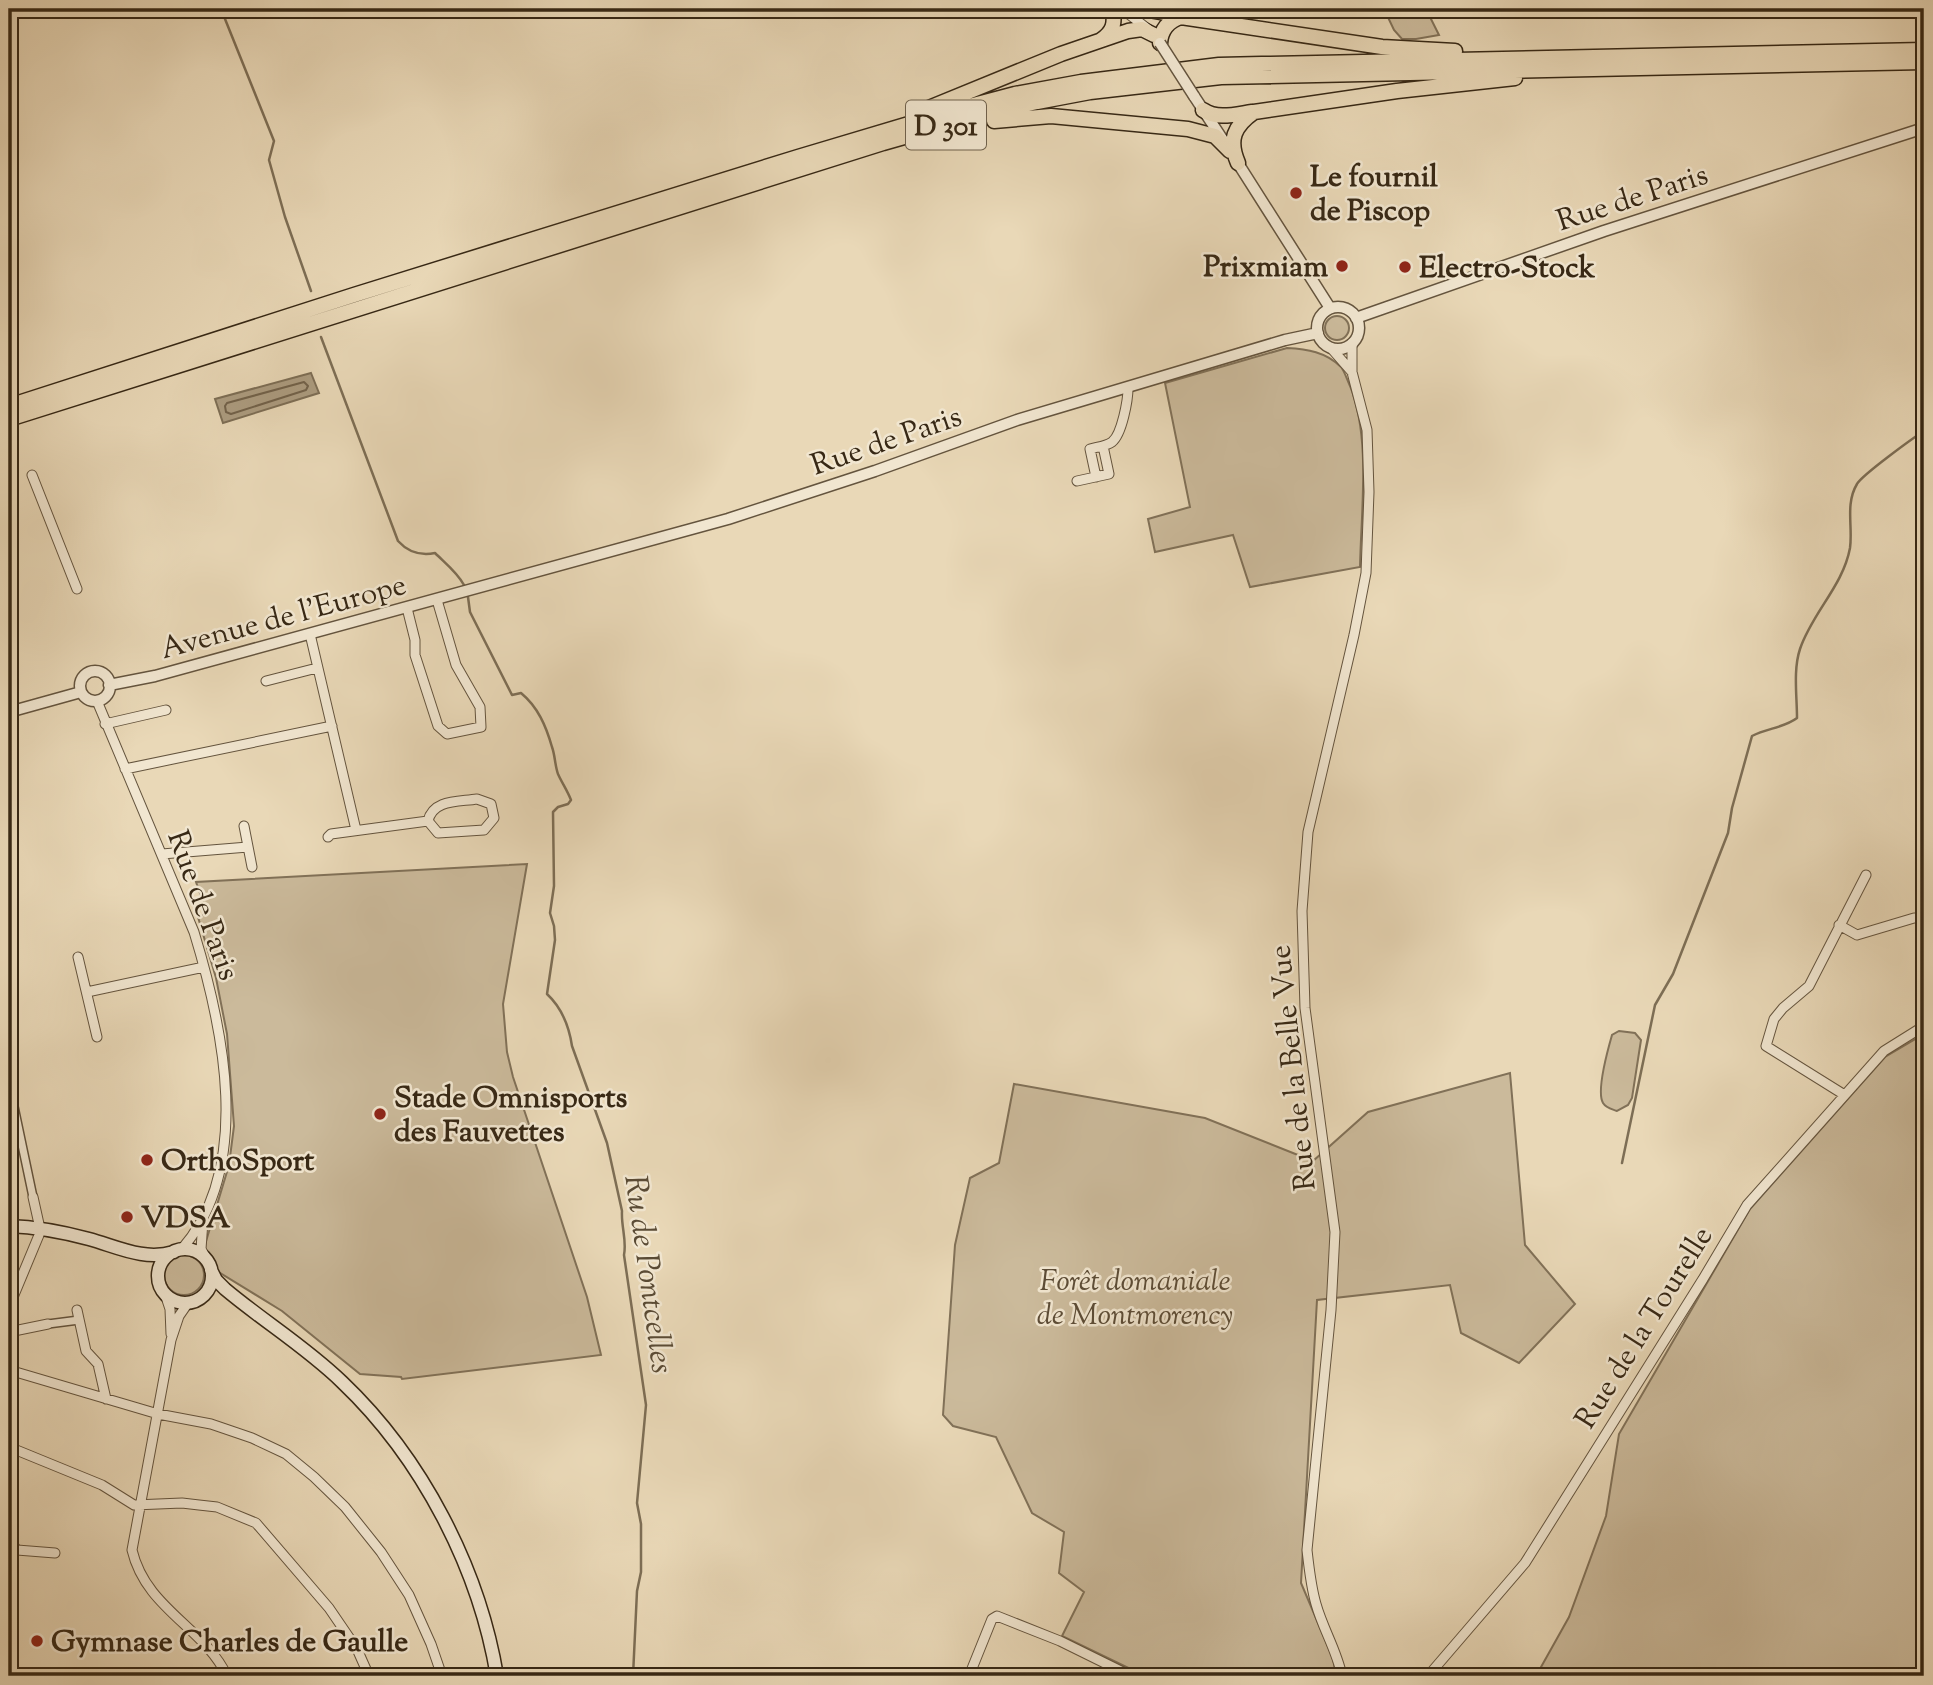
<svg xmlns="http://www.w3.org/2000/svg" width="1933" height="1685" font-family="'Sorts Mill Goudy',serif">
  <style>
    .green { fill: #cbba9b; stroke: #817158; stroke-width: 2 }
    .water { fill: #ac9c80; stroke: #7d6e55; stroke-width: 2 }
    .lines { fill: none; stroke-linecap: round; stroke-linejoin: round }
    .shore { stroke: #72624a; stroke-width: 2 }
    .stream { stroke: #7d6e55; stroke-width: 2.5 }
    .pedestrian-casing { stroke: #64543e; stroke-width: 10 }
    .minor-casing { stroke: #64543e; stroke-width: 11 }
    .tertiary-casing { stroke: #64543e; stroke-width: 13 }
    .secondary-casing { stroke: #372815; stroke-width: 15 }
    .trunk-casing { stroke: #372815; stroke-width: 17 }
    .pedestrian { stroke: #f1e6d0; stroke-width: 7 }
    .minor { stroke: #f1e6d0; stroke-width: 9 }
    .tertiary { stroke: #f1e6d0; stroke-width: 10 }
    .secondary { stroke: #f1e6d0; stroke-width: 12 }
    .trunk { stroke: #e9d8b7; stroke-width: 14 }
    .tertiary-bridge-casing { stroke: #64543e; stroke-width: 13; stroke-linecap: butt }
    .tertiary-bridge { stroke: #f1e6d0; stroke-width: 10 }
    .poi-dot { fill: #8f2418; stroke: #f1e6d0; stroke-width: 2.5 }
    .labels { text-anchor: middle; stroke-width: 5; stroke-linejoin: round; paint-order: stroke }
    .shield { fill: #f1e6d0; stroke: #6f614d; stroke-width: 2 }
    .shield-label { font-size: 28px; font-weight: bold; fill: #372815 }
    .poi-label { font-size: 30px; font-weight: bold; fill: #372815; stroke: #f1e6d0; text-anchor: start }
    .street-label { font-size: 30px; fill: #372815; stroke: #f1e6d0 }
    .park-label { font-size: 30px; font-style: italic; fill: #5c4c36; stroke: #f1e6d0 }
    .water-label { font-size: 32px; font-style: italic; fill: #5a4b35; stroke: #f1e6d0 }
  </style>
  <rect width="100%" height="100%" fill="#e9d8b7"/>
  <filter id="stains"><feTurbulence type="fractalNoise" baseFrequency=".00286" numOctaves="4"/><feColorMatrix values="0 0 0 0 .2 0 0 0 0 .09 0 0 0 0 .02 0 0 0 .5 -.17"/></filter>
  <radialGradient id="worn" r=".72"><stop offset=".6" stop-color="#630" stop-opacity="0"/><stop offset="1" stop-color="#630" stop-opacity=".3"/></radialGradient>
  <path class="green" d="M1384 9H1426L1439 35 1416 39H1402L1394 30Z
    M1325 328a12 12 0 1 1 24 0a12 12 0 1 1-24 0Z
    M1287 348C1307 349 1326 352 1341 367 1345 372 1347 380 1350 386 1371 438 1361 511 1360 567L1250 587 1233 535 1155 552 1148 519 1190 507 1165 383Z
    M527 864 503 1004 507 1052 513 1077 587 1297 601 1355 402 1379 401 1377 360 1374 282 1311 217 1271 204 1248 229 1165 234 1126 227 1034 216 978 198 917 207 913 196 882Z
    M1619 1031 1635 1033 1641 1040 1632 1098 1628 1105 1617 1111C1612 1109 1606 1108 1603 1103 1596 1091 1608 1049 1612 1035Z
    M1924 1034V1676H1536L1569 1617 1606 1516 1619 1434 1750 1209 1885 1057Z
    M1510 1073 1525 1245 1575 1304 1519 1363 1461 1333 1450 1285 1317 1300 1301 1583 1333 1658 1336 1676H1145L1062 1636 1084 1592 1059 1573 1064 1532 1032 1513 996 1437 953 1426 943 1415 955 1245 970 1178 999 1163 1014 1084 1205 1118 1313 1161 1368 1112Z
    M164 1275a20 20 0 1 1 40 0a20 20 0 1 1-40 0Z"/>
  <path class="water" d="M311 373 319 393 223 423 215 399Z"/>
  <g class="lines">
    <path class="shore" d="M304 382 308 386 306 390 231 414 226 412 225 406 227 403Z"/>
    <path class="stream" d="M221 9 274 141 269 160 285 217 311 291
      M321 337 398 541C408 552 420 556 435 553 445 563 457 572 464 585
      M468 597 470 612 512 695 521 693C538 707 546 726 552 747 555 755 555 766 558 774 562 783 567 790 571 800L568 804 558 807 553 812 554 886 550 913 554 926 555 940 547 994C562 1008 569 1026 572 1046L607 1143 622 1211C621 1227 627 1240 624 1255L646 1405 637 1503 641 1524V1572L637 1591 633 1676
      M1622 1163 1655 1005 1673 974 1728 833 1732 808 1752 736C1767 728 1784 728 1797 718 1797 696 1793 670 1800 649 1812 613 1843 586 1850 548 1853 527 1845 504 1857 484 1862 475 1913 438 1924 431"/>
    <defs>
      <path id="pedestrian" d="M9 1098 12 1097 33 1197
        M48 1324 79 1320"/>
      <path id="minor" d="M1122 9 1148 29
        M1331 348 1352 372
        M32 475 77 589
        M1096 477 1090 449C1097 447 1107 446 1112 442 1122 434 1128 400 1128 388
        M1077 481 1109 474 1103 446
        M407 608 415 640V655L438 726 447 734 481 727 480 707 456 665 437 600
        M310 634 356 830
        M266 681 317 668
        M97 701 194 932C223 1027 254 1167 181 1250
        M105 724 166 710
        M125 769 332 726
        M477 799 491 804 494 818 484 830 438 833 428 821C433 799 459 802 477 799Z
        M244 826 252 867
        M328 837 331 834 428 821
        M162 854 248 847
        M1839 925 1857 935 1914 918H1924
        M78 957 97 1037
        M87 992 204 967
        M1843 1094 1766 1046 1774 1019 1783 1008 1809 986 1866 875
        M203 1221 201 1249 208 1262
        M165 1294 170 1309 171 1334
        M188 1303 179 1316 171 1340 132 1550C146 1609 204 1627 227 1676
        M9 1307 39 1235V1224L33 1197
        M77 1310 86 1351 98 1364 106 1399
        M9 1332 48 1324
        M9 1370 158 1414 211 1424 252 1438 286 1454 314 1477 345 1507 381 1552 409 1595 431 1644 442 1676
        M9 1447 102 1485 134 1505 182 1503 199 1505 217 1507 256 1523 329 1608 357 1649 369 1676
        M9 1540 17 1550
        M17 1550 55 1553
        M969 1676 992 1619 997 1616 1060 1641 1131 1676
        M1342 1676C1337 1651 1323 1629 1316 1604 1311 1587 1309 1568 1307 1550L1331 1310 1335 1232 1305 1008 1302 911 1308 832 1354 635 1366 573 1369 492 1367 430 1352 372V343
        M1428 1676 1525 1563 1703 1279 1747 1205 1884 1051 1924 1026"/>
      <path id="tertiary" d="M1194 96 1223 140
        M1234 157 1330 308
        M1317 328a21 21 0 1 1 42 0a21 21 0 1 1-42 0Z
        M1356 318 1604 231 1924 128
        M80 686a15 15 0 1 1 30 0a15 15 0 1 1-30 0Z
        M109 685 155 676 728 519 875 471 1017 420 1285 340 1318 333
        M9 712 81 692"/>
      <path id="secondary" d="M9 1226C36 1227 63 1232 89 1239 118 1247 144 1261 174 1252
        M158 1276a27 27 0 1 1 54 0a27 27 0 1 1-54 0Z
        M211 1270 216 1280 225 1289C263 1321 306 1347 342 1382 422 1458 479 1568 497 1676"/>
      <path id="trunk" d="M1143 9 1183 16
        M1101 40C1113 32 1116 23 1112 9
        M1160 43C1161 30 1168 21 1181 17L1382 47 1455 51
        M1203 110C1217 120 1237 114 1252 112
        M914 114 1061 54 1128 31 1142 29 1154 35
        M994 121 1051 116 1188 129 1215 136 1230 151
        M1238 163C1228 140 1234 126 1254 112L1397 91 1515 78
        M9 406 354 295 798 157 966 107 1015 94 1081 82 1219 65 1924 50
        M9 419 883 143 992 112 1037 102 1090 92 1221 77 1924 62"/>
    </defs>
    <use href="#pedestrian" class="pedestrian-casing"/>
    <use href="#minor" class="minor-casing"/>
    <use href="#tertiary" class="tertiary-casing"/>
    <use href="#secondary" class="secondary-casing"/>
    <use href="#trunk" class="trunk-casing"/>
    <use href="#pedestrian" class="pedestrian"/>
    <use href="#minor" class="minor"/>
    <use href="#tertiary" class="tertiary"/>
    <use href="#secondary" class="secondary"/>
    <use href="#trunk" class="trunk"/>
    <defs>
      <path id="tertiary-bridge" d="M1160 43 1194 96"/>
    </defs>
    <use href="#tertiary-bridge" class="tertiary-bridge-casing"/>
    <use href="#tertiary-bridge" class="tertiary-bridge"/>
  </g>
  <g class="poi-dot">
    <circle cx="1296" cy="193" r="7"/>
    <circle cx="1342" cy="266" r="7"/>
    <circle cx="1405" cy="267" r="7"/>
    <circle cx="380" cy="1114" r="7"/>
    <circle cx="147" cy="1160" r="7"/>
    <circle cx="127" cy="1217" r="7"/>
    <circle cx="37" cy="1641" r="7"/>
  </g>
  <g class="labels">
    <rect class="shield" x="906" y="100.5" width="80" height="49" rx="5"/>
    <g class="shield-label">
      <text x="946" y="135">D 301</text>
    </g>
    <g class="poi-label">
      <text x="1310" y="186">Le fournil<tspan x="1310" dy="34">de Piscop</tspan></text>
      <text x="1328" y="276" text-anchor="end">Prixmiam</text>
      <text x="1419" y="277">Electro-Stock</text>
      <text x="394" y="1107">Stade Omnisports<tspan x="394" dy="34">des Fauvettes</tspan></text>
      <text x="161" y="1170">OrthoSport</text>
      <text x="141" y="1227">VDSA</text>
      <text x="51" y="1651">Gymnase Charles de Gaulle</text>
    </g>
    <g class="street-label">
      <text transform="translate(1632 197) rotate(-18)" y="10">Rue de Paris</text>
      <text transform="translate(886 440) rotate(-19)" y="10">Rue de Paris</text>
      <text transform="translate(283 616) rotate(-15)" y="10">Avenue de l'Europe</text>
      <text transform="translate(204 905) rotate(70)" y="10">Rue de Paris</text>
      <text transform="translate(1292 1068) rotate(-96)" y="10">Rue de la Belle Vue</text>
      <text transform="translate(1643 1327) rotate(-58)" y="10">Rue de la Tourelle</text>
    </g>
    <g class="park-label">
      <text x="1135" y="1290">Forêt domaniale<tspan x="1135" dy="34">de Montmorency</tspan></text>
    </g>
    <g class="water-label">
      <text transform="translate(650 1274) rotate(82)" y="11">Ru de Pontcelles</text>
    </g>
  </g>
  <rect width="1933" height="1685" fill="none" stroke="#e9d8b7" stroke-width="35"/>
  <rect x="10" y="10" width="1912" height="1664" fill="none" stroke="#372815" stroke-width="3.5"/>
  <rect x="18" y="18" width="1898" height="1650" fill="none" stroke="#372815" stroke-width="2"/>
  <rect width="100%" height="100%" filter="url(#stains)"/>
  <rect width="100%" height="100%" fill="url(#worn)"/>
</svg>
